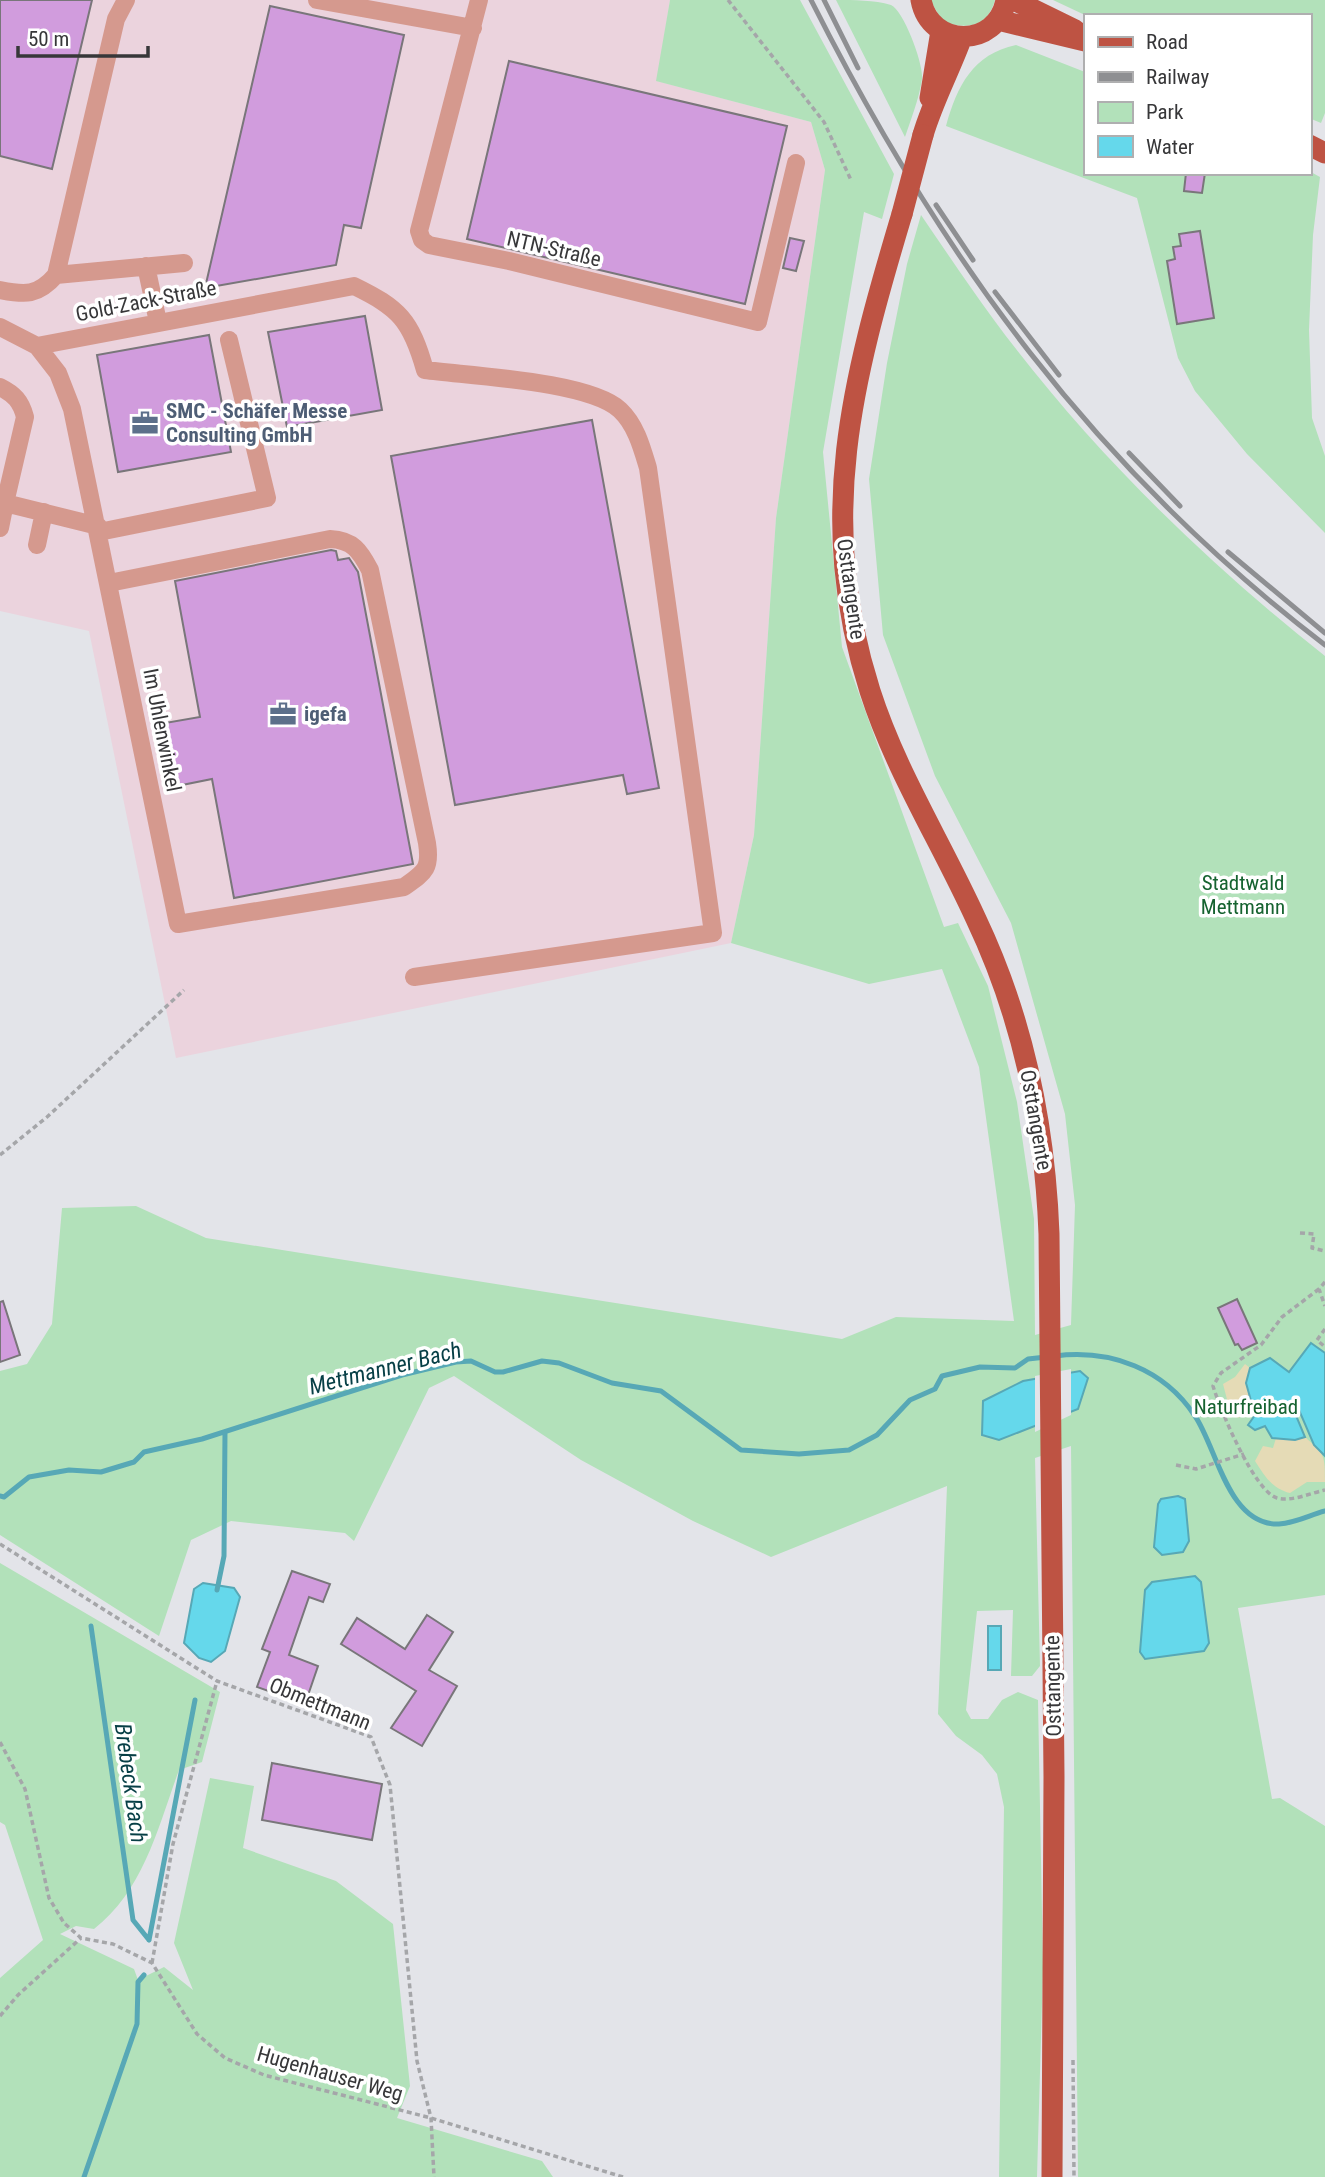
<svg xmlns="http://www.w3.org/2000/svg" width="1325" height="2177" font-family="'Roboto Condensed',sans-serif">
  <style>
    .commercial { fill: #ebd3dd }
    .green { fill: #b2e1ba }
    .sand { fill: #e5dbb6 }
    .water { fill: #65d8eb; stroke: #57a8b6; stroke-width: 2 }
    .pier { fill: #e3e4e9 }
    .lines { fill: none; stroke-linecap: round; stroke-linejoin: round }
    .stream { stroke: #57a8b6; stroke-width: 5 }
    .building { fill: #d19cdd; stroke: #79767a; stroke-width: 2 }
    .path { stroke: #a5a6a9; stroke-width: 3.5; stroke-dasharray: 5 3.5; stroke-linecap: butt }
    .minor { stroke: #d5998e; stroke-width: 18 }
    .major { stroke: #be5343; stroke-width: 21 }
    .rail { stroke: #8e8f92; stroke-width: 5 }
    .major-bridge { stroke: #be5343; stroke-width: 21 }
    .labels { text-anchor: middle; stroke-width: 7; stroke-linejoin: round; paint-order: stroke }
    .street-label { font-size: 21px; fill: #373739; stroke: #fff }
    .service-label { font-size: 21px; font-weight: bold; fill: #4e5e75; stroke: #fff; text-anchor: start }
    .park-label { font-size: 21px; fill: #166330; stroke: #fff }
    .water-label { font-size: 23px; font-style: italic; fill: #073f46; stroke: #fff }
  </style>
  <rect width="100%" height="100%" fill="#e3e4e9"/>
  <path class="commercial" d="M0 0H670L657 81 811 122 825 170 776 518 754 835 731 943 176 1058 89 631 0 611Z"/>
  <path class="green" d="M670 0H800L894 174 882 219 864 212 823 452 842 647 944 927 958 923 988 986 1017 1102 1034 1219 1035 1335 1071 1325 1075 1205 1065 1114 1011 923 935 776 883 635 869 479 887 363 907 264 921 215C945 250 969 286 994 320 1087 446 1202 559 1325 656V1595L1238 1608 1272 1799 1280 1798 1325 1826V2177H1078L1071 1446 1035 1458 1040 1666 1032 1676H1011L1013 1610 977 1611 966 1710 971 1719H988L1002 1700 1018 1692 1038 1700 1043 1968 1037 2177H999L1004 1807 997 1774 982 1755 956 1736 938 1714 947 1486 771 1557 693 1521 581 1460 454 1376 429 1388 354 1541 345 1533 231 1521 191 1540 159 1636 0 1535V1371L27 1364 52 1324 62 1208 136 1206 206 1238 842 1339 896 1317 1014 1321 979 1067 942 969 869 984 731 943 754 835 776 518 825 170 811 122 656 81Z
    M836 0C854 0 874 0 891 5 904 11 924 65 922 79 919 99 911 119 905 137Z
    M930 0H995C987 28 968 29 943 22Z
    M1053 0H1325V113L1321 123 1309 118V16H1087Z
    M1016 45 1085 72V173L1309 171 1320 177 1313 235 1309 330 1312 418 1325 456V533L1247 454 1195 391 1178 358 1137 198 946 126C957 86 973 54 1016 45Z
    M0 1563 220 1692 202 1762 179 1770C158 1827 144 1890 94 1929L76 1926 60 1934 134 1969 138 1980 164 1967 193 1990 174 1943 210 1778 254 1786 243 1848 336 1881 393 1924 410 2086 397 2118 542 2161 553 2177H0V1978L43 1940 5 1825 0 1822Z"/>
  <path class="sand" d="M1245 1364 1250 1368 1246 1383 1253 1409 1238 1418 1229 1407 1223 1384 1235 1377Z
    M1305 1437C1325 1455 1325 1455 1325 1482H1307L1290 1493C1272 1488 1265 1477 1255 1461L1263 1446 1273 1448 1276 1438Z"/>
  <path class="water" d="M1311 1343 1325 1353V1456L1314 1445 1296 1403 1292 1406 1305 1437 1295 1440 1272 1438 1265 1426 1255 1430 1248 1425 1255 1415 1246 1383 1250 1368 1270 1358 1289 1372Z
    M1080 1371 1088 1378 1078 1409 999 1440 982 1435 983 1401 1023 1381Z
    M1178 1496 1185 1499 1189 1541 1183 1552 1162 1555 1154 1547 1158 1504 1161 1499Z
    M1195 1576 1201 1582 1209 1643 1204 1651 1145 1659 1140 1652 1145 1590 1152 1582Z
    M203 1583 234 1588 240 1597 225 1651 211 1662 199 1658 184 1643 194 1589Z
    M988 1626H1001V1670H988Z"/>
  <path class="pier" d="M1071 1369V1415L1035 1432V1376Z"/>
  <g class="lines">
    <path class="stream" d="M1055 1356C1111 1349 1164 1369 1195 1416 1217 1448 1228 1526 1279 1524 1296 1523 1310 1515 1325 1511
      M0 1496 4 1497 29 1477 69 1470 101 1472 134 1462 144 1452 202 1439 402 1375 456 1362 471 1361 495 1372H503L542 1361 559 1363 612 1383 661 1391 741 1450 799 1454 849 1450 877 1435 910 1400 935 1389 942 1376 980 1367 1015 1368 1028 1359 1046 1357
      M217 1590 224 1556 225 1432
      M91 1626 133 1920 149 1940
      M149 1940 195 1700
      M84 2177 137 2024 138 1982 144 1975"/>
  </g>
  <path class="building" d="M0 0H92L52 169 0 156Z
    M270 6 404 35 361 228 344 225 336 265 205 288Z
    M509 61 787 126 745 304 467 239Z
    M1186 173H1205L1202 193 1184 191Z
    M1200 231 1214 318 1177 324 1167 261 1175 259 1173 247 1181 246 1179 234Z
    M790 238 804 241 796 271 783 268Z
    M365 316 382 410 287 427 268 332Z
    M209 335 231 452 118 472 97 355Z
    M592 420 659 788 627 794 623 775 455 805 391 456Z
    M331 550 336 551 338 560 349 558 358 572 413 864 234 898 212 779 177 786 165 723 200 717 175 581Z
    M1237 1299 1257 1343 1242 1350 1238 1344 1235 1345 1218 1308Z
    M3 1301 20 1355 0 1362V1302Z
    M292 1571 330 1584 323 1602 309 1597 289 1655 318 1666 305 1704 257 1687 270 1652 262 1649Z
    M427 1615 453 1632 429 1670 457 1686 422 1746 391 1728 416 1691 341 1644 357 1618 405 1649Z
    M272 1763 382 1784 372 1840 262 1820Z"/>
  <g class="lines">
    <path class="path" d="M728 0 824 122 851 180
      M0 1155 47 1117 184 990
      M1300 1233 1314 1234 1312 1248 1325 1251
      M1325 1282 1319 1289 1325 1306
      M1319 1289 1282 1317 1261 1345 1221 1373 1213 1386C1220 1409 1254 1491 1277 1498 1291 1502 1311 1493 1325 1490
      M1325 1329 1317 1340 1325 1347
      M1176 1465 1196 1469 1244 1454
      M0 1544 217 1681 371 1737 390 1785 417 2061 431 2118 434 2177
      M0 1742 25 1789 49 1898 64 1923 81 1938 113 1944 152 1963 197 2034 225 2058 264 2075 431 2118 623 2177
      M152 1963 173 1844 217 1681
      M0 2016 18 1995 81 1938
      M1073 2060 1074 2177"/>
    <path class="minor" d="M317 0 473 28
      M479 0 419 231 422 240 429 245 509 261 758 322 796 163
      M146 266 158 322
      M56 275 184 263
      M0 290C25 295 38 296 56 275L116 19 126 0
      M0 327 37 346 354 286C399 308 411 320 425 370 469 376 589 381 620 410 636 425 642 448 648 468L713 933 414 977
      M37 346 58 373 72 409 178 924 404 887C425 872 431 869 427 843L370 570C360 551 353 540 330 539L109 583
      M0 387C14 394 21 401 25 417L5 503
      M0 528 5 503 98 526
      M99 532 267 498 229 340
      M37 545 44 512"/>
    <path class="major" d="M921 0C930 48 997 49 1006 0
      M1014 0 1075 30
      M998 20 1085 41
      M930 98 941 31
      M923 135C933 101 950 70 962 37
      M1309 145 1325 153
      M902 214C852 381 815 518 870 691 896 772 941 842 976 919 1023 1018 1045 1125 1049 1234L1054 1777 1052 2177"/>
    <path class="rail" d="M811 0C941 258 1094 468 1325 645
      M824 0 858 68
      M936 205 973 260
      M995 292 1059 375
      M1129 453 1180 506
      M1228 552 1325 633"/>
    <path class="major-bridge" d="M902 214 923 135"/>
  </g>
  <defs>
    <symbol id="office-bare" viewBox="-9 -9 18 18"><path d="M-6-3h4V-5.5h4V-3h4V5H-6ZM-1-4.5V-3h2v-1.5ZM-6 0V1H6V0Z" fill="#5c6f8a" stroke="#fff" stroke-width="2.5" paint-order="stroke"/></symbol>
  </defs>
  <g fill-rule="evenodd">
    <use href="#office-bare" x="126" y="404" width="38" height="38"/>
    <use href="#office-bare" x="264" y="695" width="38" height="38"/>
  </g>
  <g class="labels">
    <g class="street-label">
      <text transform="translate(554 249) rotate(13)" y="7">NTN-Straße</text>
      <text transform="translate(146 301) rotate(-11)" y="7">Gold-Zack-Straße</text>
      <text transform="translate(851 589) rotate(82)" y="7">Osttangente</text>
      <text transform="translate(162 730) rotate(79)" y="7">Im Uhlenwinkel</text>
      <text transform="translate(1036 1120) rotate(80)" y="7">Osttangente</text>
      <text transform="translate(1053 1686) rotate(-91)" y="7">Osttangente</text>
      <text transform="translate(320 1704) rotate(22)" y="7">Obmettmann</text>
      <text transform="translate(330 2074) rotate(16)" y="7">Hugenhauser Weg</text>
    </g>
    <g class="service-label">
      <text x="166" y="418">SMC - Schäfer Messe<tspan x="166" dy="24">Consulting GmbH</tspan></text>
      <text x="304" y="721">igefa</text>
    </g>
    <g class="park-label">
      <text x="1243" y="890">Stadtwald<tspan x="1243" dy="24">Mettmann</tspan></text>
      <text x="1246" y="1414">Naturfreibad</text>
    </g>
    <g class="water-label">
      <text transform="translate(385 1368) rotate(-14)" y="8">Mettmanner Bach</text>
      <text transform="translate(131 1783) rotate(82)" y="8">Brebeck Bach</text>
    </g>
  </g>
  <rect x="1084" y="14" width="228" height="161" fill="#ffffff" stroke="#afafb0" stroke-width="2"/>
  <rect x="1098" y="37" width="35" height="10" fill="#be5343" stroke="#afafb0" stroke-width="2"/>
  <text x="1146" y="49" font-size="21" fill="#373739">Road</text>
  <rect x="1098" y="72" width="35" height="10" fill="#8e8f92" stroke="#afafb0" stroke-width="2"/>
  <text x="1146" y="84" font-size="21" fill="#373739">Railway</text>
  <rect x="1098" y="102" width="35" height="21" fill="#b2e1ba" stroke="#afafb0" stroke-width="2"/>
  <text x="1146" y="119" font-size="21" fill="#373739">Park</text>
  <rect x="1098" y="136" width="35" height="21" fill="#65d8eb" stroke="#afafb0" stroke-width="2"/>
  <text x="1146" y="154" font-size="21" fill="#373739">Water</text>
  <path d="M18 46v10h130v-10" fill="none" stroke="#373739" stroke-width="3.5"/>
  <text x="28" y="46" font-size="21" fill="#373739" stroke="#ffffff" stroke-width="5" paint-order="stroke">50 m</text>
</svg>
